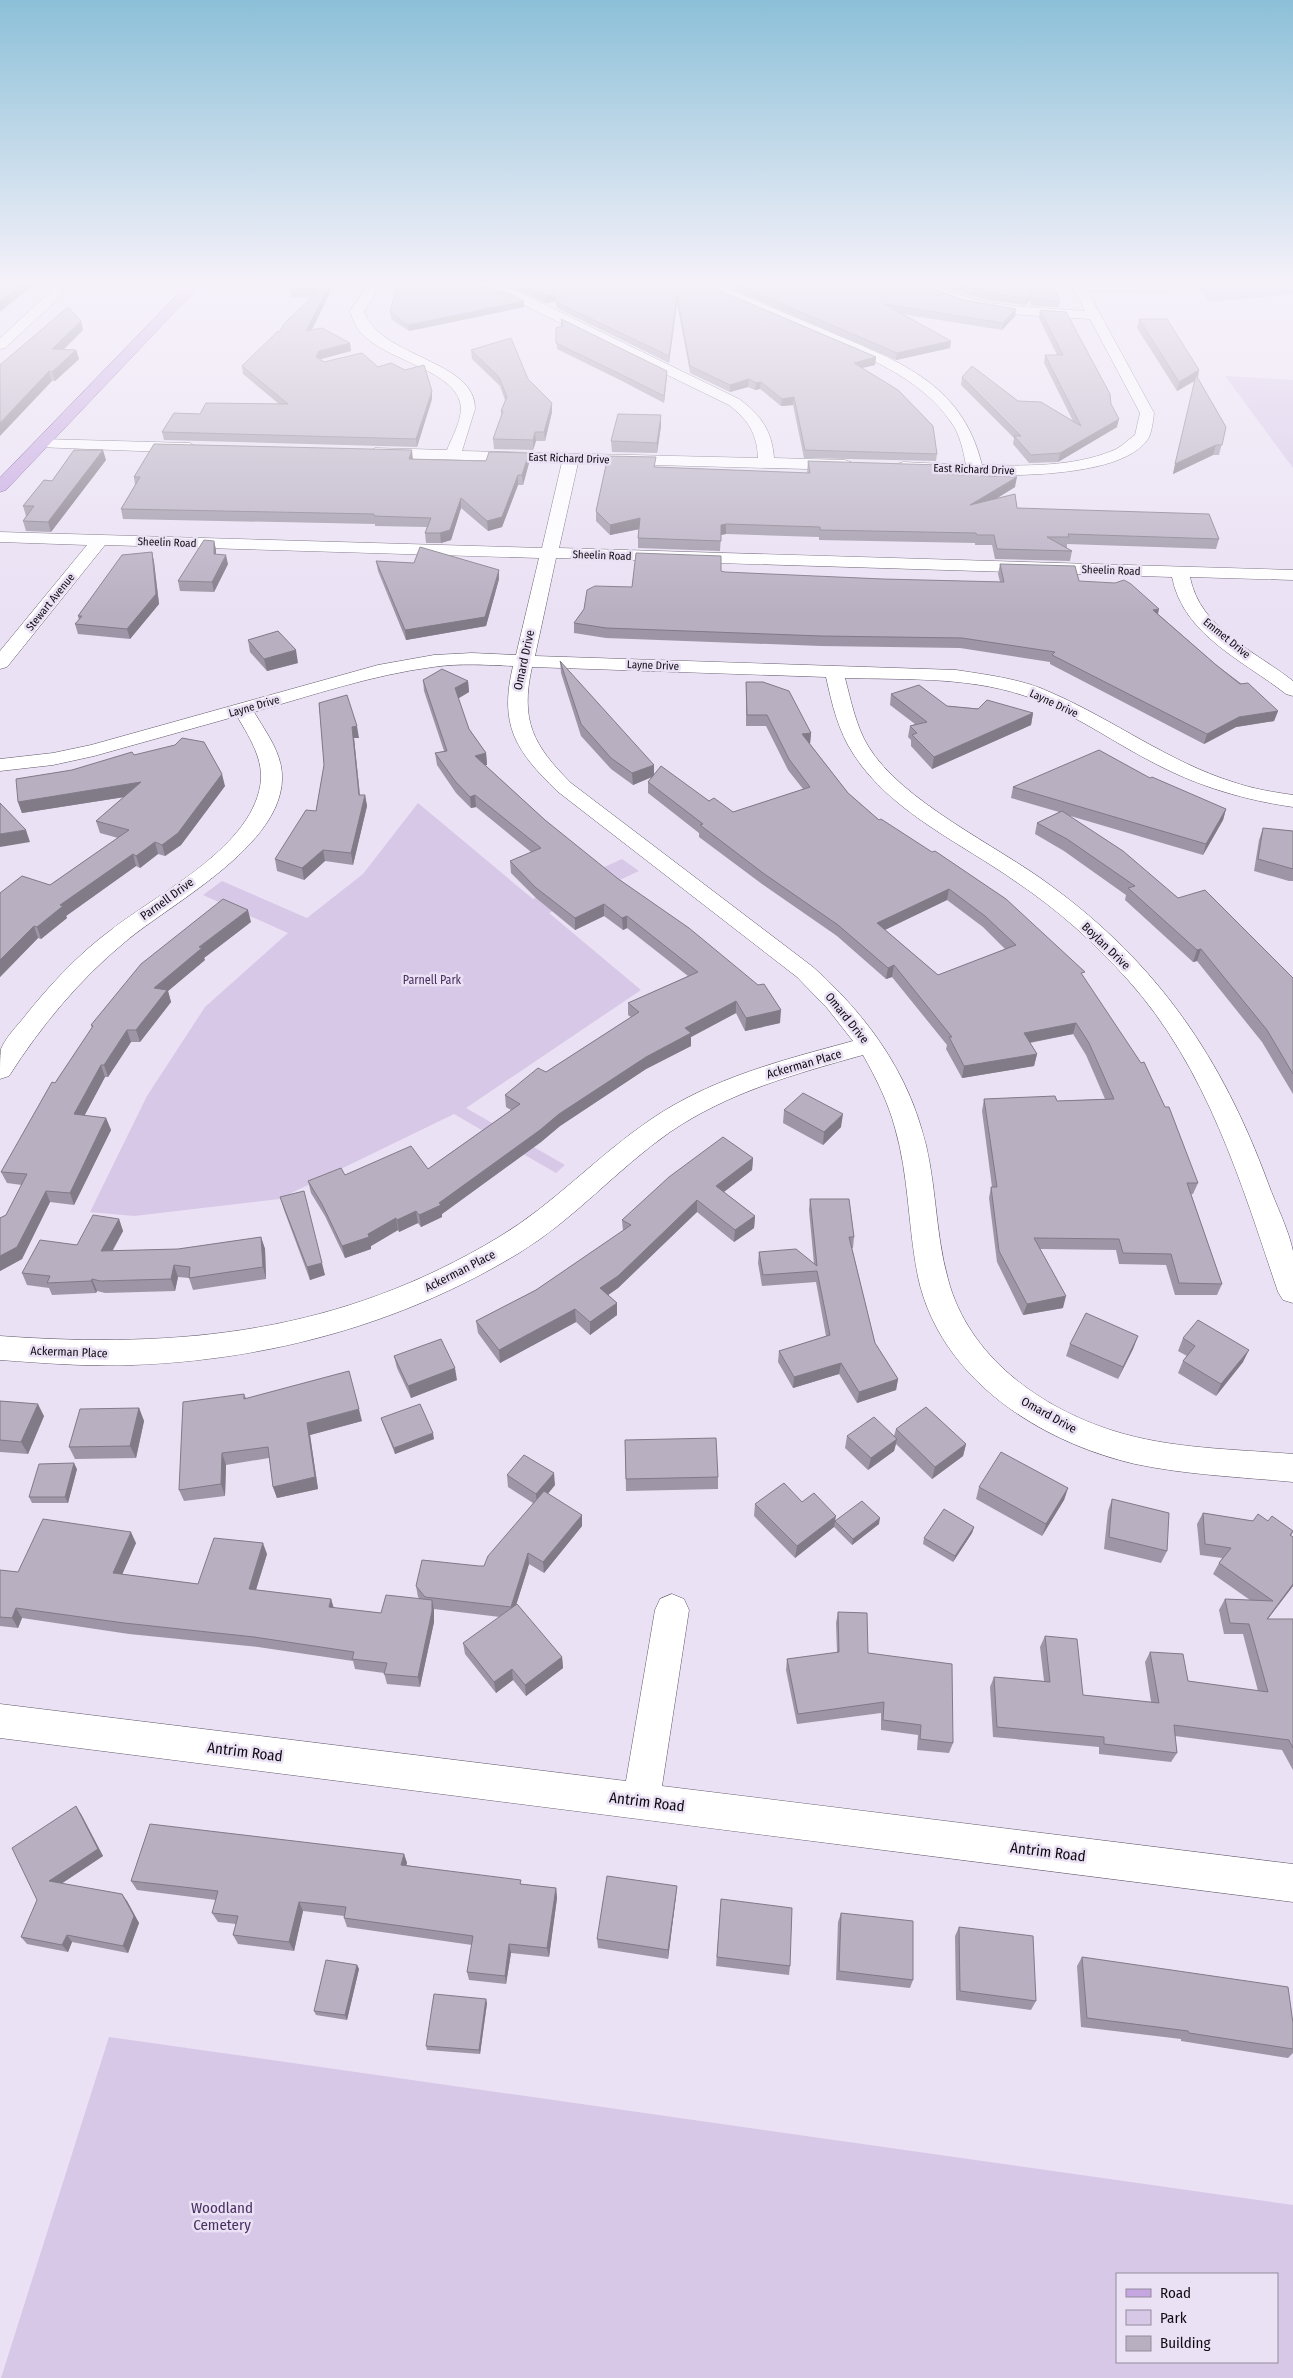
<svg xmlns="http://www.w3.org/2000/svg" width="1293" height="2378" font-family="'Fira Sans Condensed',sans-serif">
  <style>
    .green { fill: #d7c8e8; fill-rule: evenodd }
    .forest { fill: #b3a1c6 }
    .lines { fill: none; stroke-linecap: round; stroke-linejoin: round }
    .minor-casing { stroke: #5f5768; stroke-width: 1 }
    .major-casing { stroke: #6c4a8b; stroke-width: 1 }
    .minor { fill: #fff; fill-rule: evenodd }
    .major { fill: #c5a6e0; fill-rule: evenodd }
    .wall { fill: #9e96a6; fill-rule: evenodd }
    .shaded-wall { fill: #817a87 }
    .building { fill: #b8afc1; stroke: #817a87; fill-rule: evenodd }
    .labels { text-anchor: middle; stroke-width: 5; stroke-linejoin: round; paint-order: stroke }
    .far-street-label { font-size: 11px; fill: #100c13; stroke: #eae1f4 }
    .street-label { font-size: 12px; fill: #100c13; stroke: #eae1f4 }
    .park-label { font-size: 12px; fill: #4a3061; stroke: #eae1f4 }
    .near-street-label { font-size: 15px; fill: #100c13; stroke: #eae1f4 }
    .near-park-label { font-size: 15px; fill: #4a3061; stroke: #eae1f4 }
  </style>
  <rect width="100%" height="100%" fill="#eae1f4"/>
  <path class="green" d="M1225 376 1293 380V468Z
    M418 803 533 899 622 859 639 871 549 913 641 990 466 1108 565 1165 556 1173 454 1114 279 1199 134 1216 90 1212 147 1096 205 1007 288 933 203 895 222 881 307 918 363 874Z
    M109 2037 1293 2205V2378H1ZM1117 2274H1277V2362H1117Z"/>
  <path class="forest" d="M1194 283H1293V294L1209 302Z"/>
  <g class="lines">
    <defs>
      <path id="minor" d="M54 283H66L59 298 5 348 0 349V338L49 293Z
        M370 283H382L364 311C380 358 476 360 475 409L462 451 758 458C757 433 748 420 729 405L509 298 462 286 460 283H486L519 292 739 399C761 415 772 431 774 458L845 460 851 462 853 465 851 468 845 470 578 463 559 548 1293 570V580L1190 577C1200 629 1255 651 1293 681V696L1286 694C1244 661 1183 635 1172 577L556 558 535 656 956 670C988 675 1023 679 1052 693 1114 720 1169 762 1233 782 1253 789 1273 792 1293 795V807C1245 800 1200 787 1156 764 1116 744 1078 716 1036 700 976 676 909 680 845 678 851 701 856 726 868 746 902 802 998 846 1050 885 1158 964 1222 1058 1268 1183 1276 1205 1288 1228 1293 1251 1293 1267 1293 1287 1293 1303L1283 1300 1278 1292C1241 1182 1207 1068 1128 980 1095 943 1057 909 1015 881 961 843 891 812 854 755 838 731 832 704 826 677L532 667C520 721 533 745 571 783L813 967C862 1011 902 1063 921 1127 937 1176 934 1229 948 1279 968 1356 1040 1408 1114 1431 1171 1449 1234 1449 1293 1454V1482C1241 1477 1187 1475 1135 1464 1040 1442 940 1379 918 1277 908 1228 909 1176 895 1128 888 1102 876 1078 863 1055 795 1074 729 1092 670 1132 617 1169 575 1219 519 1253 402 1324 269 1360 132 1365 88 1367 44 1363 0 1360V1336C182 1349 340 1333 499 1237 554 1204 597 1156 650 1120 711 1078 783 1060 853 1041L827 1008 797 977 557 791C515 750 499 725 513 666 487 665 460 663 433 667 372 675 313 695 254 712 264 729 277 746 281 766 295 840 172 902 125 942 79 980 41 1026 9 1076L0 1079C0 1070 0 1056 1 1049 5 1039 14 1029 21 1021 47 988 77 955 111 930 158 893 256 846 261 779 262 756 248 735 237 716L94 756 53 765 0 771V759L53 753 91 745 378 665 434 655 472 653 516 655 539 558 105 545 7 667 0 669V651L87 545 0 542V532L542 548 562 462 375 458 367 453 375 448 447 450C452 437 464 417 460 402 451 367 375 359 356 326 353 321 352 316 350 311Z
        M696 283H713L721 286C755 300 789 315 823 329 895 360 962 381 982 465 1025 466 1072 467 1112 451 1120 448 1128 440 1135 435L1140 413 1090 319 1008 314 964 305 912 286 910 283C936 283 949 293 973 299 1010 308 1048 308 1085 311L1071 283 1173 284 1174 287 1168 291 1087 290 1154 413C1153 421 1152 432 1148 439 1120 481 992 476 947 474 931 473 913 474 897 470L895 467 897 464 903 462 966 465C963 450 960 434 951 422 919 376 864 356 814 335 775 319 736 302 698 286Z
        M42 439 190 443 198 448 190 453 37 447 34 444Z
        M672 1594 684 1599 689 1610 662 1786 1293 1864V1902L0 1738V1704L626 1781 655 1610 660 1599Z"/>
      <path id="major" d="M189 283H202L6 490 0 492V478Z"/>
    </defs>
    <use href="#minor" class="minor-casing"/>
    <use href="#major" class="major-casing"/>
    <use href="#minor" class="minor"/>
    <use href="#major" class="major"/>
  </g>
  <path class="wall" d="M236 283H270L265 287 236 286Z
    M279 283H321V287L329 286 330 293 312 330 350 343 351 351 321 359 324 362 378 367 432 399 417 447 164 440 162 432 200 414 279 404 243 374 242 366 280 331 311 298 291 297 290 288H280Z
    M493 283H702L876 357 875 365 862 368 937 454 936 461 804 458 793 405 781 406 760 389 755 390 748 387 730 392 690 373 677 303 669 363 557 308 555 301 545 303 519 290Z
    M718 283H917L964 300 1015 316 1002 330 902 314 951 341 950 348 896 360Z
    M923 283H1051L1060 301 1059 307 1032 306 1030 300 1025 305 987 300 936 285Z
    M524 301V307L409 331 391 319 390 312Z
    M1040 310 1111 404 1117 427 1058 462 1029 463 1013 444 1014 438 961 385 962 377 1018 401 1073 421 1044 363 1045 355H1057L1039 318Z
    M561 319 667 371 664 403 622 381 557 349 556 328 561 327Z
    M1139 319 1199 370 1198 378 1226 427 1219 455H1213L1173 474 1195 381 1177 391 1137 328Z
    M81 321 83 330 64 349 76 350 79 359 55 381H52L0 365Z
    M471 350 528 379 552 412 545 441H536L533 450 494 449 493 439 501 417V411L505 400 500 386 472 359Z
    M661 415V426L657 453 612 452 611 441Z
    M529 453V463L523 485H518L502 527 488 531 461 508 451 540 441 543H426L425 533 427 527 375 526V524L123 519 121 509 135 485 134 477 413 459 486 461Z
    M106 460 51 532 26 531 23 521 26 516 23 506Z
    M808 461 942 474 1015 487 996 499 1017 508 1219 539 1216 549 1067 544V548L1072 551 1070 561 995 559 992 545H975V543L819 540V537L726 534 721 535 720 551 638 548V538L639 529 610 535 596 521V511L656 467 807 473Z
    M214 541 216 550V554L228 564 214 592 180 591 178 581Z
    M152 552 154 562 159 604 130 639 78 634 75 624 79 620 78 616Z
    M376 561 499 570V579L486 626 406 640 378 571Z
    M1000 564 1079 581 1158 614 1215 664 1278 711 1274 721 1236 727 1204 744 1050 664V662L960 648 821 646 606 638 574 633V623L632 587 721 571 725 572 883 579 1000 582 998 574Z
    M248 640 298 663 267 671 250 652Z
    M560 661 654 775 733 812 803 789 788 770 766 726H746V682L811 733 810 744 848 793 879 820 1083 977 1198 1183 1193 1194H1191L1222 1284 1217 1295H1175L1166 1265 1119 1264 1116 1250 1040 1249 1063 1308 1023 1315 997 1262 989 1198 991 1187H992L982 1111 984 1099 1057 1101 1105 1099 1086 1055 1073 1034 1030 1043 1037 1054 1034 1066 962 1078 946 1049 947 1045 892 977 886 979 837 936 762 884 699 837V833L648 793V782L652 777 633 785 611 769 581 736 561 673ZM947 900 983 927 1005 949 938 975 885 930Z
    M423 680 468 681 469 692 458 698 469 729 486 753 487 765H485L545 820 780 1023 745 1031 736 1013 691 1037V1046L646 1069 560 1126 541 1142 442 1214V1217L421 1227 418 1223 399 1232 398 1230 371 1246V1249L345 1258 325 1216 311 1193 308 1181 345 1175 428 1169 511 1110 506 1107 505 1095 546 1072 631 1017 628 1015V1003L688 976 627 928 623 930 604 916 575 930 536 898 511 873 510 861 531 852 476 807 471 808 456 793 437 765 435 753 444 751 424 691Z
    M891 694 947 706 1033 713 1031 725 932 769 911 746V740L908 737 910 726 915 724 890 705Z
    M319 703 359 738H354L360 795H365L367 806 353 865 325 861 304 880 277 871 275 859 316 811 324 765Z
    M134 755 225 786 181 845 165 856 158 854 140 868 136 866 66 916 67 918 41 939 38 938 0 977V893L50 885 118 838 100 833 96 821 124 797 22 813 18 802 72 770Z
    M1150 778 1226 809 1223 820 1203 855 1067 815 1178 898 1293 978V1094L1262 1042 1197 961 1193 962 1125 900 1126 895 1064 851 1035 834 1037 823 1059 812 1011 798 1013 787Z
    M1263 828 1293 831V881H1289L1254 871 1259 840Z
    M251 922 204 958 205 960 168 991 171 1002 140 1042H131L108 1077H105L84 1116 106 1118 111 1130 74 1205 50 1202 22 1259 0 1271V1218L6 1215 22 1185 7 1183 1 1172 55 1083 92 1028 91 1025Z
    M784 1110 841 1127 823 1145 783 1123Z
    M753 1158 752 1170 724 1192 755 1216 754 1228 734 1242 697 1212 618 1288 608 1295 617 1303V1315L590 1335 576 1322 500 1363 478 1333 476 1321 536 1290 623 1231 622 1220Z
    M280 1197 325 1275 310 1280 284 1210Z
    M810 1199 854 1237 853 1248H852L875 1343 898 1379 896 1390 857 1403 839 1374 793 1388 778 1362 779 1351 826 1336 816 1282 762 1286 758 1263 759 1252 814 1264 809 1210Z
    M119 1219 123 1231 112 1251 178 1249 261 1237 265 1249 266 1279 193 1290 189 1278 178 1277 175 1291 105 1293 97 1291 96 1293 52 1295 49 1288 27 1285 22 1273 77 1245Z
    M1138 1336 1133 1349 1118 1379 1066 1356 1070 1344Z
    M1183 1338 1243 1362 1216 1396 1178 1373 1183 1361 1187 1356 1178 1351Z
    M394 1356 457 1380 411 1398 397 1368Z
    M244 1394 246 1398 362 1421 310 1435 318 1489 277 1498 273 1487 269 1458 226 1465 225 1496 184 1501 179 1490Z
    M0 1401 44 1416 28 1454 0 1452Z
    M139 1408 144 1421 136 1458 75 1459 69 1447Z
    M381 1418 434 1439 395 1454 383 1424Z
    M896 1429 966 1444 963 1456 932 1479 896 1444 894 1451 868 1470 845 1448 847 1436H894Z
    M625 1440 718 1477V1489L626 1491Z
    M77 1469 68 1503H32L29 1497Z
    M507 1475 555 1485 548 1494 582 1526 544 1573 529 1564 516 1605 562 1657 563 1668 526 1696 513 1680 496 1693 465 1654 463 1643 500 1617 434 1609V1622L420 1687 387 1684 384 1673 355 1669 353 1661 258 1647 129 1634 22 1618 18 1628 0 1626V1570L18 1572 136 1543 122 1574 198 1584 267 1554 256 1590 331 1599 334 1608 381 1613 420 1599 418 1597 416 1586 479 1566H484L533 1503 508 1487Z
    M979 1487 1068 1488 1064 1500 1042 1536 976 1499Z
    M1112 1499 1167 1551 1161 1563 1104 1549 1108 1511Z
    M802 1502 835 1521 879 1524 852 1545 834 1527 795 1558 754 1516 755 1504Z
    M1203 1513 1253 1521H1268L1293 1532 1291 1536 1293 1537V1586L1268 1619H1293V1770L1282 1750 1175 1736 1177 1753 1171 1762 1099 1754V1747L993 1737 990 1687 994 1677 1044 1681 1040 1647 1045 1636 1083 1695 1151 1702 1145 1662 1150 1652 1188 1681 1258 1691 1243 1634H1224L1219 1610 1225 1599 1250 1600 1213 1574 1219 1563 1222 1558 1200 1555 1197 1524Z
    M974 1527 972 1533 953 1562 923 1544 924 1538Z
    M838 1612 868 1653 953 1743 949 1753 917 1750 918 1735 881 1730V1713L797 1724 786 1670 787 1659 837 1653 836 1623Z
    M81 1814 103 1856 62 1883 127 1901 139 1923 128 1953 72 1942 68 1952 27 1944 21 1937Z
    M404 1854 407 1863 406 1865 522 1884 556 1888 557 1898 549 1957 511 1953 506 1984 469 1980 467 1972 472 1945 347 1927 344 1918V1916L303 1911 294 1951 238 1944 233 1935 236 1924 218 1922 212 1913 216 1900 137 1890 131 1881Z
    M676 1896 668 1959 598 1948 597 1939Z
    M721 1899 790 1966 789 1975 716 1966Z
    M841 1913 913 1980 910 1988 836 1980 838 1922Z
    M959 1927 1036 2001 1031 2010 956 2000 955 1936Z
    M1082 1957 1293 2023V2053L1288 2058 1181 2041V2039L1081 2027 1077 1966Z
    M357 1965 359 1969 347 2020 316 2015 314 2011Z
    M487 2003 480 2054 427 2050 426 2046Z"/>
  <path class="shaded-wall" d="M23 283H49L28 289 0 312V302Z
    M265 283H270L265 287Z
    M329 286 330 293 307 339 306 331Z
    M1031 293 1030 300 1025 305 1026 298Z
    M555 294V301L545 303V296Z
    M677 296V303L669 363V356Z
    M524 301V307L409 331 408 325Z
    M1016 309 1015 316 1002 330 1003 323Z
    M81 321 83 330 55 358 52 349Z
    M951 341 950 348 896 360 897 353Z
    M350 343 351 351 321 359 316 357 319 351Z
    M76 350 79 359 55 381 52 372Z
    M876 357 875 365 853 370 854 363Z
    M1199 370 1197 379 1177 391 1179 382Z
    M49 371 52 381 0 436V423Z
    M667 371V377L664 403V396Z
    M749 379 748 387 730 392V385Z
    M761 382 760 389 755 390 756 383Z
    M432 391V399L417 447 416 439Z
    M794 397 793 405 781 406 782 399Z
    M552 403V412L545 441 544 432Z
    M661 415V426L657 453V443Z
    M1119 419 1117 427 1058 462 1060 453Z
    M535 432 536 441 533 450V440Z
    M1216 445 1213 455 1173 474 1175 464Z
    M103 450 106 460 51 532 48 522Z
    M412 450 413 460 409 459Z
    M529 453V463L523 485 522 475Z
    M518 475V485L502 527 488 531 487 521Z
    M1017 477 1015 487 969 515 970 505Z
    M461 498V508L451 540 441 543 440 533Z
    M640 518V529L610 535V525Z
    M726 524V534L720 535 721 525Z
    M214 541 216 550V564L214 554Z
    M152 552 154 562 159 604 130 639 127 629Z
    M226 555 228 564 214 592 212 582Z
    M499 570V579L486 626 406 640 405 630Z
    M1159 609 1157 619 1153 610Z
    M296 650 298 663 267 671 264 659Z
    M468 681 469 692 456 700 455 688Z
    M1278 711 1274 721 1236 727 1204 744 1207 734 1239 717Z
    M1033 713 1031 725 932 769 934 757Z
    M357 726 359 738H354L361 806 352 727Z
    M811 733 810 744 801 745 802 734Z
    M486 753 487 765 476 767 475 756Z
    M654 765V776L633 785 632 773Z
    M222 774 225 786 181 845 165 856 162 845Z
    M141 782 144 794 22 813 18 802Z
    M365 795 367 806 353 865 351 853Z
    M475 795 476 807 471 808 470 797Z
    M1226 809 1223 820 1203 855 1206 844Z
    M26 830 30 842 0 847V834Z
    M155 842 158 854 140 868 136 856Z
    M323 850 325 861 304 880 302 868Z
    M133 854 136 866 66 916 67 918 41 939 37 927 60 905Z
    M949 889 947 900 876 934 877 923Z
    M604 904V916L575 930V918Z
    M248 910 251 922 204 958 205 960 168 991 171 1002 140 1042 136 1030 154 988 199 947Z
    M627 916V928L623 930 622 918Z
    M34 926 38 938 0 977V960Z
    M1201 949 1197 961 1193 962 1197 950Z
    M894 965 892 977 886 979 888 968Z
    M736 1001V1013L691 1037V1046L646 1069 560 1126 541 1142 442 1214V1217L421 1227 419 1215 439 1203 559 1114 685 1028Z
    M781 1010 780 1023 745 1031 746 1018Z
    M1076 1023 1073 1034 1021 1044 1024 1033Z
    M127 1030 131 1042 108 1077 104 1065Z
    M1037 1054 1034 1066 962 1078 964 1066Z
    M101 1065 105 1077 79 1126 74 1114Z
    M843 1114 841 1127 823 1145 824 1132Z
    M106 1118 111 1130 74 1205 70 1193Z
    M753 1158 752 1170 716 1198V1186Z
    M46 1191 50 1202 22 1259 0 1271V1256Z
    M697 1200V1212L618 1288 601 1300 600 1288Z
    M416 1211 418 1223 399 1232 397 1220Z
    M755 1216 754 1228 734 1242 735 1230Z
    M396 1218 398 1230 371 1246V1249L345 1258 342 1246 368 1234Z
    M119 1219 123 1231 106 1263 101 1251Z
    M261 1237 265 1249 266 1279 263 1267Z
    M322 1263 325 1275 310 1280 307 1267Z
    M174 1265 178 1277 175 1291 171 1279Z
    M92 1279 97 1291 96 1293 91 1281Z
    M1066 1296 1063 1308 1023 1315 1027 1304Z
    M617 1303V1315L590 1335V1322Z
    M575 1309 576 1322 500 1363 499 1350Z
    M1138 1336 1133 1349 1118 1379 1123 1367Z
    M1249 1350 1243 1362 1216 1396 1221 1384Z
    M841 1363 839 1374 793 1388 794 1377Z
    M455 1368 457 1380 411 1398 408 1386Z
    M898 1379 896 1390 857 1403 859 1392Z
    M38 1404 44 1416 28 1454 21 1442Z
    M139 1408 144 1421 136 1458 130 1446Z
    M359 1409 362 1421 310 1435 318 1489 277 1498 273 1487 307 1423Z
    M433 1433 434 1439 395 1454 394 1448Z
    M897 1439 894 1451 868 1470 871 1458Z
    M966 1444 963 1456 932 1479 935 1467Z
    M222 1453 226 1465 225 1496 221 1484Z
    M74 1463 77 1469 68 1503 65 1497Z
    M554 1473 555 1485 537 1506 536 1494Z
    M1068 1488 1064 1500 1042 1536 1046 1524Z
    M582 1515V1526L544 1573 543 1562Z
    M836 1516 834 1527 795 1558 797 1546Z
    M880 1518 879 1524 852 1545 853 1539Z
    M974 1527 972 1533 953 1562 955 1556Z
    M131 1532 136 1543 118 1584 113 1573Z
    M263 1543 267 1554 253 1599 249 1589Z
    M528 1553 529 1564 512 1618 511 1607Z
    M1293 1584V1586L1260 1629 1267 1619Z
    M331 1599 334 1610 329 1607Z
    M432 1600 434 1610V1622L420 1687 418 1677Z
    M16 1608 22 1618 18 1628 12 1618Z
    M562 1657 563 1668 526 1696 525 1685Z
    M512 1669 513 1680 496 1693 494 1682Z
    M76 1806 81 1814 103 1856 55 1888 49 1881Z
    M404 1854 407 1863 404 1874 401 1865Z
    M677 1886 676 1896 668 1959V1950Z
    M556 1888 557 1898 549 1957 547 1948Z
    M122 1894 127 1901 139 1923 128 1953 123 1946Z
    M299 1902 303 1911 294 1951 289 1942Z
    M67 1935 72 1942 68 1952 62 1945Z
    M509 1944 511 1953 506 1984 505 1976Z
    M357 1965 359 1969 347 2020 345 2015Z
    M486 1999 487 2003 480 2054 479 2050Z"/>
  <path class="building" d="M0 283H23L0 302Z
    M289 283H321V287L325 283 329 286 306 331 322 328 350 343 319 351 316 357 324 362 362 353 378 367 391 363 405 370 424 365 432 391 416 439 162 432 174 413 200 414 206 403 288 404 242 366 277 332 280 331 284 324 318 291 290 290Z
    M402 283H468L508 293 524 301 408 325 390 312 395 293Z
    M517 283H702L876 357 854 363 898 390 933 426 937 454 805 450 794 397 782 399 761 382 756 383 749 379 730 385 690 366 677 296 669 356 556 302 555 294 545 296Z
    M733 283H917L964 300 1016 309 1003 323 884 304 951 341 897 353Z
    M953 283H1051L1060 301 1033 299 1031 293 1026 298 988 293Z
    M68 307 81 321 52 349 76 350 52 372 49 371 0 423V365Z
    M1040 310 1066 312 1110 394 1111 404 1119 419 1060 453 1031 455 1014 436H1021L962 377 972 366 1018 401 1041 402 1081 426 1045 355H1063Z
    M561 319 667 371 664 396 622 375 556 343V328L563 326Z
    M1139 319H1167L1199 370 1179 382Z
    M511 338 528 379 552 403 544 432H535L533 440 493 439 503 411H501L507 397 499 377 471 350Z
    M1196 375 1226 427 1222 445H1216L1175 464Z
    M618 414 661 415 657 443 611 441Z
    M154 444 412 450 409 459 486 461 489 452 529 453 522 475H518L502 517 487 521 461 498 450 530 440 533H425L431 518 374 516V514L121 509 140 477H134Z
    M74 450H103L48 522 23 521 34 506H23L44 480 52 481Z
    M608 456 656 457 654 467 810 473 808 461 940 465 942 474 1017 477 970 505 1015 494 1017 508 1209 514 1219 539 1068 534 1069 537H1047L1072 551 997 549 994 535H977L976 533 820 530V527L726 524 721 525V541L638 538 640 518 610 525 596 511Z
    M204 540 214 541V554L226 555 212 582 178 581Z
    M420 547 499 570 485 617 405 630 376 561 414 563Z
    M152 552 156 594 127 629 75 624 82 616H78L122 555Z
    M636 553 721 556V571L725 572 883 579 1004 582 1000 564 1075 566 1079 581 1115 583 1124 580 1131 584 1159 609 1153 610 1215 664 1240 684 1248 683 1278 711 1239 717 1207 734 1052 655 1055 652 962 638 821 636 606 628 574 623 584 609 587 590 595 586 632 587Z
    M278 631 296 650 264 659 248 640Z
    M560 661 654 765 632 773 611 758 581 724Z
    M442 669 468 681 455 688 469 729 486 753 475 756 545 820 617 878 689 928 758 985 764 984 781 1010 746 1018 736 1001 685 1028 691 1033 646 1057 559 1114 540 1130 439 1203 441 1205 419 1215 416 1211 397 1220 396 1218 368 1234 369 1237 342 1246 322 1204 308 1181 341 1168 345 1175 411 1146 428 1169 520 1104 505 1095 538 1068 546 1072 639 1012 628 1003 698 972 627 916 622 918 604 904 575 918 535 887 510 861 541 848 475 795 470 797 455 781 435 753 447 751 423 680Z
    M746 682H763L789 691 811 733 802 734 848 793 879 820 881 819 932 852 935 851 1006 899 1085 972 1081 973 1141 1063 1144 1062 1165 1107H1169L1198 1183H1187L1222 1284 1179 1283 1171 1254 1123 1253 1119 1239 1034 1238 1066 1296 1027 1304 999 1251 991 1187H997L984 1099 1055 1096 1057 1101 1114 1099 1089 1043 1076 1023 1024 1033 1037 1054 964 1066 949 1037H952L894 965 888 968 838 925 763 873 700 825 703 824 648 782 661 766 709 801 714 798 733 812 810 787 789 759 767 715H747ZM949 889 985 916 1016 945 938 975 877 923Z
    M919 685 947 706 978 709 987 700 1033 713 934 757 912 735 917 733 910 726 927 722 891 694Z
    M347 695 357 726 352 727 359 795H365L351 853 323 850 302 868 275 859 306 810 316 811 324 765 319 703Z
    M182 738 204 742 222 774 178 833 162 845 155 842 136 856 133 854 60 905 63 906 37 927 34 926 0 960V893L22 876 50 885 129 830 96 821 141 782 18 802 16 779 72 770 132 752 134 755 175 745Z
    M1099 750 1150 778 1152 777 1226 809 1206 844 1013 787Z
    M0 803 26 830 0 834Z
    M1062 811 1123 851 1178 898 1205 890 1293 978V1074L1267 1030 1201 949 1197 950 1128 888 1135 886 1067 839 1037 823Z
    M1263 828 1293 831V869L1258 859Z
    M223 899 248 910 199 947 202 948 154 988 167 990 136 1030H127L104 1065H101L74 1114 106 1118 70 1193 46 1191 17 1247 0 1256V1218L6 1215 27 1174 1 1172 52 1082 55 1083 93 1026 91 1025 141 964Z
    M803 1093 843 1114 824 1132 784 1110Z
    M723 1137 753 1158 716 1186 755 1216 735 1230 697 1200 618 1276 600 1288 617 1303 590 1322 575 1309 499 1350 476 1321 536 1290 631 1225 622 1220 669 1177Z
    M304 1191 322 1263 307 1267 280 1197Z
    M810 1199H849L854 1237H849L875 1343 898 1379 859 1392 841 1363 794 1377 779 1351 830 1335 817 1271 763 1275 759 1252 796 1249 817 1266Z
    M93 1215 119 1219 101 1251 178 1249 261 1237 263 1267 189 1278 190 1267 174 1265 171 1279 100 1281 92 1279 91 1281 47 1283 50 1276 22 1273 40 1240 77 1245Z
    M1086 1313 1138 1336 1123 1367 1070 1344Z
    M1198 1320 1249 1350 1221 1384 1183 1361 1195 1346 1183 1338Z
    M441 1339 455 1368 408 1386 394 1356Z
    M349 1371 359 1409 307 1423 315 1477 273 1487 268 1447 222 1453 221 1484 179 1490 183 1402 244 1394V1399Z
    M0 1401 38 1404 21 1442 0 1440Z
    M420 1404 433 1433 394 1448 381 1418Z
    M926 1407 966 1444 935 1467 896 1429Z
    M139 1408 130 1446 69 1447 80 1409Z
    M874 1417 897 1439 871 1458 847 1436Z
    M716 1438 718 1477 626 1479 625 1440Z
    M1001 1452 1068 1488 1046 1524 979 1487Z
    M524 1455 554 1473 536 1494 507 1475Z
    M74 1463 65 1497H29L39 1464Z
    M784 1483 802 1502 814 1493 836 1516 797 1546 755 1504Z
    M544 1491 582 1515 543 1562 528 1553 511 1607 425 1597 416 1586 422 1560 479 1566H484L488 1556Z
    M1112 1499 1169 1513 1167 1551 1109 1537Z
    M862 1501 880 1518 853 1539 835 1521Z
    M944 1509 974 1527 955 1556 924 1538Z
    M1203 1513 1253 1521 1258 1514 1268 1521 1272 1516 1293 1531 1290 1535 1293 1537V1584L1267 1619H1293V1748L1289 1740 1174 1725 1177 1753 1104 1744V1737L997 1727 994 1677 1050 1682 1045 1636 1077 1639 1083 1695 1159 1703 1150 1652 1183 1654 1188 1681 1268 1692 1249 1624 1230 1623 1225 1599 1273 1601 1219 1563 1231 1548 1205 1544Z
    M43 1519 131 1532 113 1573 198 1584 214 1538 263 1543 249 1589 331 1599 329 1607 381 1613 386 1595 432 1600V1611L418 1677 384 1674 387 1663 352 1659 354 1652 254 1637 124 1623 16 1608 12 1618 0 1617V1570L18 1572Z
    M517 1604 562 1657 525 1685 512 1669 494 1682 463 1643Z
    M838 1612 867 1613 868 1653 952 1664 953 1743 920 1739 921 1725 883 1720 884 1702 798 1714 787 1659 839 1652Z
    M76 1806 98 1849 49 1881 122 1894 134 1916 123 1946 67 1935 62 1945 21 1937 37 1900 12 1848Z
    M150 1824 404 1854 401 1865 521 1880 520 1884 556 1888 547 1948 509 1944 505 1976 467 1972 473 1936 344 1918 346 1907 299 1902 289 1942 233 1935 238 1916 212 1913 218 1891 131 1881Z
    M607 1876 677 1886 668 1950 597 1939Z
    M721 1899 792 1908 790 1966 717 1957Z
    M841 1913 913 1921V1980L839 1971Z
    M959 1927 1033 1936 1036 2001 960 1991Z
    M1082 1957 1288 1987 1293 2023V2049L1189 2033 1188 2031 1087 2018Z
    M326 1960 357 1965 345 2015 314 2011Z
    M434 1994 486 1999 479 2050 426 2046Z"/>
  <linearGradient id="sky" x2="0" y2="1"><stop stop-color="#8cc0d8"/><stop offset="0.46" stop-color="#f6f2fa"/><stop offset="1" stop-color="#f6f2fa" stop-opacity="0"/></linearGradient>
  <rect width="1293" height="616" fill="url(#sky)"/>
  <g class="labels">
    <g class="far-street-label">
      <text transform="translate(569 458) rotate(2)" y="4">East Richard Drive</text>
      <text transform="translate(974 469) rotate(2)" y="4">East Richard Drive</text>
      <text transform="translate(167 542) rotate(2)" y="4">Sheelin Road</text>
      <text transform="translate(602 555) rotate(2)" y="4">Sheelin Road</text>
      <text transform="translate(1111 570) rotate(2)" y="4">Sheelin Road</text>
      <text transform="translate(50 602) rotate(-51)" y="4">Stewart Avenue</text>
      <text transform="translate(1227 638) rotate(39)" y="4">Emmet Drive</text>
      <text transform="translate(653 665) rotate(2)" y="4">Layne Drive</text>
      <text transform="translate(1054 703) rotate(25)" y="4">Layne Drive</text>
      <text transform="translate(254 706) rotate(-16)" y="4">Layne Drive</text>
    </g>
    <g class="street-label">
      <text transform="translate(524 660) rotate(-78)" y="4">Omard Drive</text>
      <text transform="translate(167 899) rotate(-36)" y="4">Parnell Drive</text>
      <text transform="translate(1106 946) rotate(44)" y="4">Boylan Drive</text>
      <text transform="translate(847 1018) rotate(51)" y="4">Omard Drive</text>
      <text transform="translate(804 1064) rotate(-16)" y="4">Ackerman Place</text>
      <text transform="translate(460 1271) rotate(-27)" y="4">Ackerman Place</text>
      <text transform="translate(69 1352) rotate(2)" y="4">Ackerman Place</text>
      <text transform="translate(1049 1415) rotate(29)" y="4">Omard Drive</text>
    </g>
    <g class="park-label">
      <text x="432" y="984">Parnell Park</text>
    </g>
    <g class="near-street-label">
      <text transform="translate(245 1752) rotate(7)" y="5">Antrim Road</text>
      <text transform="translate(647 1802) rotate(7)" y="5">Antrim Road</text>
      <text transform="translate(1048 1852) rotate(7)" y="5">Antrim Road</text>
    </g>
    <g class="near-park-label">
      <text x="222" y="2213">Woodland<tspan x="222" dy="17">Cemetery</tspan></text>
    </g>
  </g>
  <rect x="1116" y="2273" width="162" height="90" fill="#eae1f4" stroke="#938c9a"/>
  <rect x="1126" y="2289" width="25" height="8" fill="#c5a6e0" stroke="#938c9a"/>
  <text x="1160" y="2298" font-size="15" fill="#100c13">Road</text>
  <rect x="1126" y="2310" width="25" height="15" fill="#d7c8e8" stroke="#938c9a"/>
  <text x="1160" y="2323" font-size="15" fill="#100c13">Park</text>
  <rect x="1126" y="2336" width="25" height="15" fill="#b8afc1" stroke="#938c9a"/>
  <text x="1160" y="2348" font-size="15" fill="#100c13">Building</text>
</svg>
